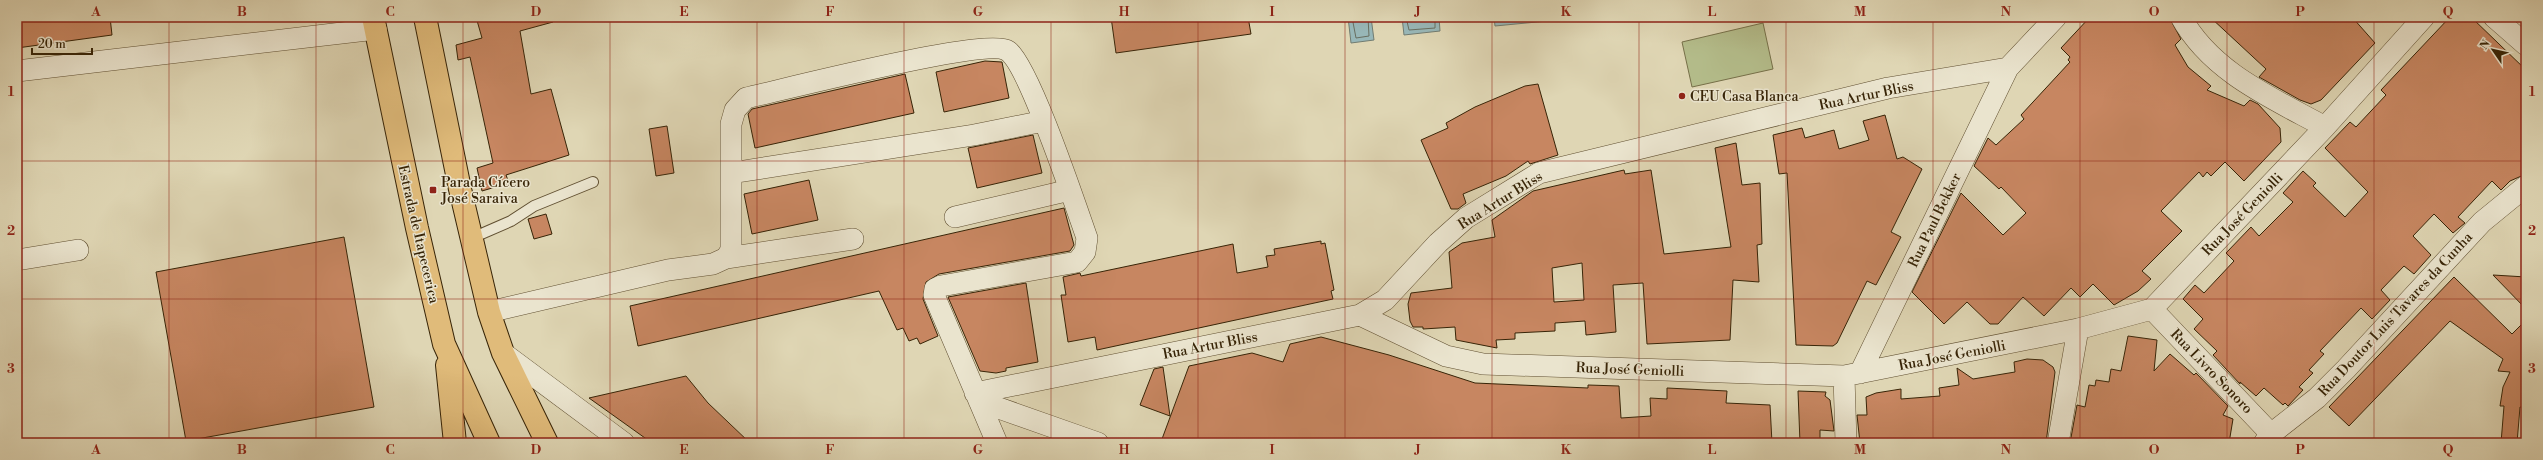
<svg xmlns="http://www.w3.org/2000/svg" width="2543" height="460" font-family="'Libre Bodoni',serif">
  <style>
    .green { fill: #b4bd8b; stroke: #767049 }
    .water { fill: #98b7b8; stroke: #717c71 }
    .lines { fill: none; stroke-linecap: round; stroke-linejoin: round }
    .shore { stroke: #686e60; stroke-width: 1 }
    .building { fill: #c78661; stroke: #372407; fill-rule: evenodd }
    .lane-casing { stroke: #615032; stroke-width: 12 }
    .street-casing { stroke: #615032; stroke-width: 22 }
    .primary-casing { stroke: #372407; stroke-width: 24 }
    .lane { stroke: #eae4ce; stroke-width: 10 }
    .street { stroke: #eae4ce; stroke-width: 21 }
    .primary { stroke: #e0bb7a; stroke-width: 22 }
    .grid { fill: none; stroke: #8f2418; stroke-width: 1; stroke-opacity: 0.55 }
    .poi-dot { fill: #8f2418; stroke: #eae4ce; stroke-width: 1.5 }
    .labels { text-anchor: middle; stroke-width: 3; stroke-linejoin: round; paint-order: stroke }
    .street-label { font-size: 14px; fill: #372407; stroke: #eae4ce }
    .poi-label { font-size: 14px; fill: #372407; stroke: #eae4ce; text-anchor: start }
    .neatline { fill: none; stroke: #8f2418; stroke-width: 1.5 }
    .grid-label { font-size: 13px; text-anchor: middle; font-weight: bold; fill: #8f2418 }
  </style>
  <rect width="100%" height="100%" fill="#dfd6b4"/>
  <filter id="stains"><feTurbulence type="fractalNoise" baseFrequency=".005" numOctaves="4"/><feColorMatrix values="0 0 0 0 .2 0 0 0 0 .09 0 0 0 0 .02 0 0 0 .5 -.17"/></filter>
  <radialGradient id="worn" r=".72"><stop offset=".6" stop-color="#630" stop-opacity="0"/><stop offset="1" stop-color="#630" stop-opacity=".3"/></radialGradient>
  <path class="green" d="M1763 23 1773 69 1692 87 1682 42Z"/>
  <path class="water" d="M1348 17H1371L1374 40 1351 43Z
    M1402 17H1439L1440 31 1404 35Z
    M1494 17H1568V19L1495 26Z"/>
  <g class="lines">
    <path class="shore" d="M1352 17 1356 38 1369 36 1368 17
      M1406 17 1409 30 1435 28V17
      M1498 17 1500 21 1544 17"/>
  </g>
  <path class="building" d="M17 17H110L112 35 17 48Z
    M476 17H553V22L520 31 531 94 551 89 569 155 506 175 509 183 482 191 477 168 493 163 470 57 458 60 456 45 482 38Z
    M1111 17H1248L1251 34 1116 53Z
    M2090 17H2169L2181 39 2175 45 2188 67 2211 86 2207 90 2244 106 2250 100 2258 104 2280 128 2281 142 2244 181 2225 162 2211 176 2207 172 2203 177 2199 172 2161 211 2182 231 2142 271 2151 279 2138 291 2114 305 2093 284 2080 297 2071 288 2044 316 2023 297 1998 324H1990L1967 302 1944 324 1912 292 1961 193 2003 235 2026 213 2001 187 1999 189 1974 166 1988 138 1996 145 2024 119 2021 115 2070 62 2068 60 2070 57 2061 48Z
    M2210 17H2352L2375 43 2321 100 2311 104 2300 100 2259 77 2266 69Z
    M2450 17H2471L2526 70V174L2510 181 2501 190 2492 181 2458 217 2465 223 2453 233 2434 214 2413 236 2431 255 2414 274 2404 266 2381 290 2390 300 2372 319 2361 308 2320 351 2324 354 2309 370 2313 373 2299 387 2303 390 2288 406 2285 403 2283 405 2264 388 2256 396 2240 382V384L2213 355 2217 351 2194 329 2203 319 2183 299 2195 285 2204 293 2234 261 2226 253 2251 227 2259 236 2293 202 2283 193 2303 171 2316 183 2313 186 2345 217 2368 192 2325 148 2350 122 2356 127 2386 95 2381 90Z
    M985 61 1002 62 1009 98 944 112 936 72Z
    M905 74 914 113 755 148 748 114 752 109Z
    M1538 84 1558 155 1530 164 1528 161 1506 176 1463 194 1466 203 1458 209H1451L1421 140 1448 128 1446 123 1475 107 1525 86Z
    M1885 115 1897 159 1903 157 1922 169 1891 232 1901 237 1876 285 1867 281 1837 343 1833 346 1796 345 1787 173 1779 174 1773 135 1802 128 1805 138 1834 130 1839 149 1869 140 1863 121Z
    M667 126 674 173 656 176 649 129Z
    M1033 135 1042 173 977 188 968 148Z
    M1736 143 1742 185 1760 183 1762 244 1757 245 1759 282 1733 280 1730 340 1647 344 1643 283 1613 285 1616 332 1586 335 1585 321 1555 323V331L1515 333V339L1496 340 1497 348 1456 340 1455 327 1423 329V327H1413L1410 321 1408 304 1411 293 1452 288 1449 252 1462 243 1495 237 1492 220 1533 191 1624 170 1625 174 1651 170 1664 254 1731 247 1715 148ZM1582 263 1584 300 1554 302 1552 268Z
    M809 180 818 220 752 234 744 194Z
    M1064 208 1074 245 1070 251 939 274 926 282 923 299 938 336 920 344 917 338 909 341 903 328 897 330 879 291 638 346 630 306Z
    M546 214 552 234 534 239 528 219Z
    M344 237 374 407 186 441 156 272Z
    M1321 241V244L1325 243 1334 290 1331 291 1333 299 1097 350 1095 337 1068 342 1061 295H1066L1063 277 1080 273 1081 276 1233 244 1237 273 1268 267 1266 256 1275 255 1274 249Z
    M2493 275 2526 277V309Z
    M2454 277 2512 334 2526 320V408L2520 407 2517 443H2501L2504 406H2500L2503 387 2510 372 2498 371 2503 359 2450 321 2349 426 2329 407Z
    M1026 283 1038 362 1006 368V371L996 373 980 371 948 297Z
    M2128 336 2157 340 2154 371 2170 354 2194 375 2196 373 2228 406 2223 415 2233 419 2229 443H2070L2077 405 2085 407 2089 385 2095 386 2096 380 2109 382 2111 369 2121 371Z
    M1321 337 1389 355 1475 383 1588 388V385L1619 386 1621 418 1651 416 1650 398 1667 399V388L1727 391 1726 403 1770 405 1772 443H1173L1162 439 1189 366 1252 353 1283 362 1290 344Z
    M2027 359 2043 360 2053 367 2055 372 2046 443H1860L1857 415H1867L1866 397 1876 393 1901 389V399L1940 396 1939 388 1959 385 1957 368 1973 379 2015 372 2014 362Z
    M1163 367 1170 416 1140 405 1154 369Z
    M686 376 708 403 750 443H652L589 398Z
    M1798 391 1826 392 1825 396 1830 400 1834 431 1820 430V443H1800Z"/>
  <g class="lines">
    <defs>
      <path id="lane" d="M472 238 511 221 534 206 593 182"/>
      <path id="street" d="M2181 17C2211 72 2272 98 2325 127
        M2494 17 2526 45
        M17 71 376 29
        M731 173 974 135 1044 121
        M955 217 1070 190
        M726 258 853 239
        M17 260 78 250
        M2152 309 2271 434
        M489 312 668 270 713 264 726 258 731 250V124L735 110 746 98C782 90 988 37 1008 51 1029 66 1076 207 1087 238L1085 252 1077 262 941 286 935 289 934 295 997 443
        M1360 315 1446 356 1483 364 1844 376 2078 329 2152 309 2325 127 2424 17
        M503 353 624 443
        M1860 373 2008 68
        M1844 376 1846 443
        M975 393 1360 315 1385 300 1438 243 1466 218 1539 173 1888 88 2008 68 2056 17
        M979 401 1098 443
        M2058 443 2078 329
        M2264 443 2271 434 2317 398 2346 369 2482 222 2526 186"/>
      <path id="primary" d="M373 17 417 228 444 344 489 443
        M425 17 460 189 489 312 503 353 547 443
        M447 365 455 443"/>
    </defs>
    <use href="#lane" class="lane-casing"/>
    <use href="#street" class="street-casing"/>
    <use href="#primary" class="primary-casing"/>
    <use href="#lane" class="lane"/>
    <use href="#street" class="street"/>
    <use href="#primary" class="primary"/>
  </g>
  <path class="grid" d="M169 17V443M316 17V443M463 17V443M610 17V443M757 17V443M904 17V443M1051 17V443M1198 17V443M1345 17V443M1492 17V443M1639 17V443M1786 17V443M1933 17V443M2080 17V443M2227 17V443M2374 17V443M17 161H2526M17 299H2526"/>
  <g class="poi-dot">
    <circle cx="1682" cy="96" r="4"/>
    <rect x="429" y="186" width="8" height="8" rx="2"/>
  </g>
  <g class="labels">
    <g class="street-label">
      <text transform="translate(1866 95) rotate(-12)" y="5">Rua Artur Bliss</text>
      <text transform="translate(1500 200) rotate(-32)" y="5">Rua Artur Bliss</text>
      <text transform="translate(2242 214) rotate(-46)" y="5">Rua José Geniolli</text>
      <text transform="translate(1934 220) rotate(-64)" y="5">Rua Paul Bekker</text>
      <text transform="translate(419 234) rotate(77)" y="5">Estrada de Itapecerica</text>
      <text transform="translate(2395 314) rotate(-47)" y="5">Rua Doutor Luis Tavares da Cunha</text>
      <text transform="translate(1210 345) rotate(-11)" y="5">Rua Artur Bliss</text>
      <text transform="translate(1952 355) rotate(-11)" y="5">Rua José Geniolli</text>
      <text transform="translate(1630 369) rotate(2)" y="5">Rua José Geniolli</text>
      <text transform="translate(2212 371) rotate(46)" y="5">Rua Livro Sonoro</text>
    </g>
    <g class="poi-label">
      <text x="1690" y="101">CEU Casa Blanca</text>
      <text x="441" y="187">Parada Cícero<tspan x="441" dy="16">José Saraiva</tspan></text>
    </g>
  </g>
  <rect width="2543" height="460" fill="none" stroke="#dfd6b4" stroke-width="44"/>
  <g transform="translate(2493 50) rotate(304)" stroke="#eae4ce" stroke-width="3" paint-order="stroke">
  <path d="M0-3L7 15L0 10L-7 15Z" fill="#372407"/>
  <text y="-6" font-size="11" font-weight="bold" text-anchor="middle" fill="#372407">N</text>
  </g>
  <path d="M32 48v6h60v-6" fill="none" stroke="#372407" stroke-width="2"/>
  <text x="38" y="48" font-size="12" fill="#372407" stroke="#eae4ce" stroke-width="3" paint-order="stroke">20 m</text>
  <rect x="22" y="22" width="2499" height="416" class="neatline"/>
  <g class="grid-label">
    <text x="96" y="16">A</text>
    <text x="242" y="16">B</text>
    <text x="390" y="16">C</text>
    <text x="536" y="16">D</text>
    <text x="684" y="16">E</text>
    <text x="830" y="16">F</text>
    <text x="978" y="16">G</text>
    <text x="1124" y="16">H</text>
    <text x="1272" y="16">I</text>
    <text x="1418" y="16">J</text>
    <text x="1566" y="16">K</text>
    <text x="1712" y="16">L</text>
    <text x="1860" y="16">M</text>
    <text x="2006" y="16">N</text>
    <text x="2154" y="16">O</text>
    <text x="2300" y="16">P</text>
    <text x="2448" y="16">Q</text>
    <text x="11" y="96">1</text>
    <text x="2532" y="96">1</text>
    <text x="11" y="235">2</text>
    <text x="2532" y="235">2</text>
    <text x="11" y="373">3</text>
    <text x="2532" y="373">3</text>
    <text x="96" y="454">A</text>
    <text x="242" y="454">B</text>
    <text x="390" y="454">C</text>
    <text x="536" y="454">D</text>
    <text x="684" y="454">E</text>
    <text x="830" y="454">F</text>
    <text x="978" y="454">G</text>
    <text x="1124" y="454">H</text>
    <text x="1272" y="454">I</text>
    <text x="1418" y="454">J</text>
    <text x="1566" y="454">K</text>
    <text x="1712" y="454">L</text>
    <text x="1860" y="454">M</text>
    <text x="2006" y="454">N</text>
    <text x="2154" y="454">O</text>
    <text x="2300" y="454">P</text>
    <text x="2448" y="454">Q</text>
  </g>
  <rect width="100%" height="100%" filter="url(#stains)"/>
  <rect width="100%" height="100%" fill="url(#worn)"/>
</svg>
